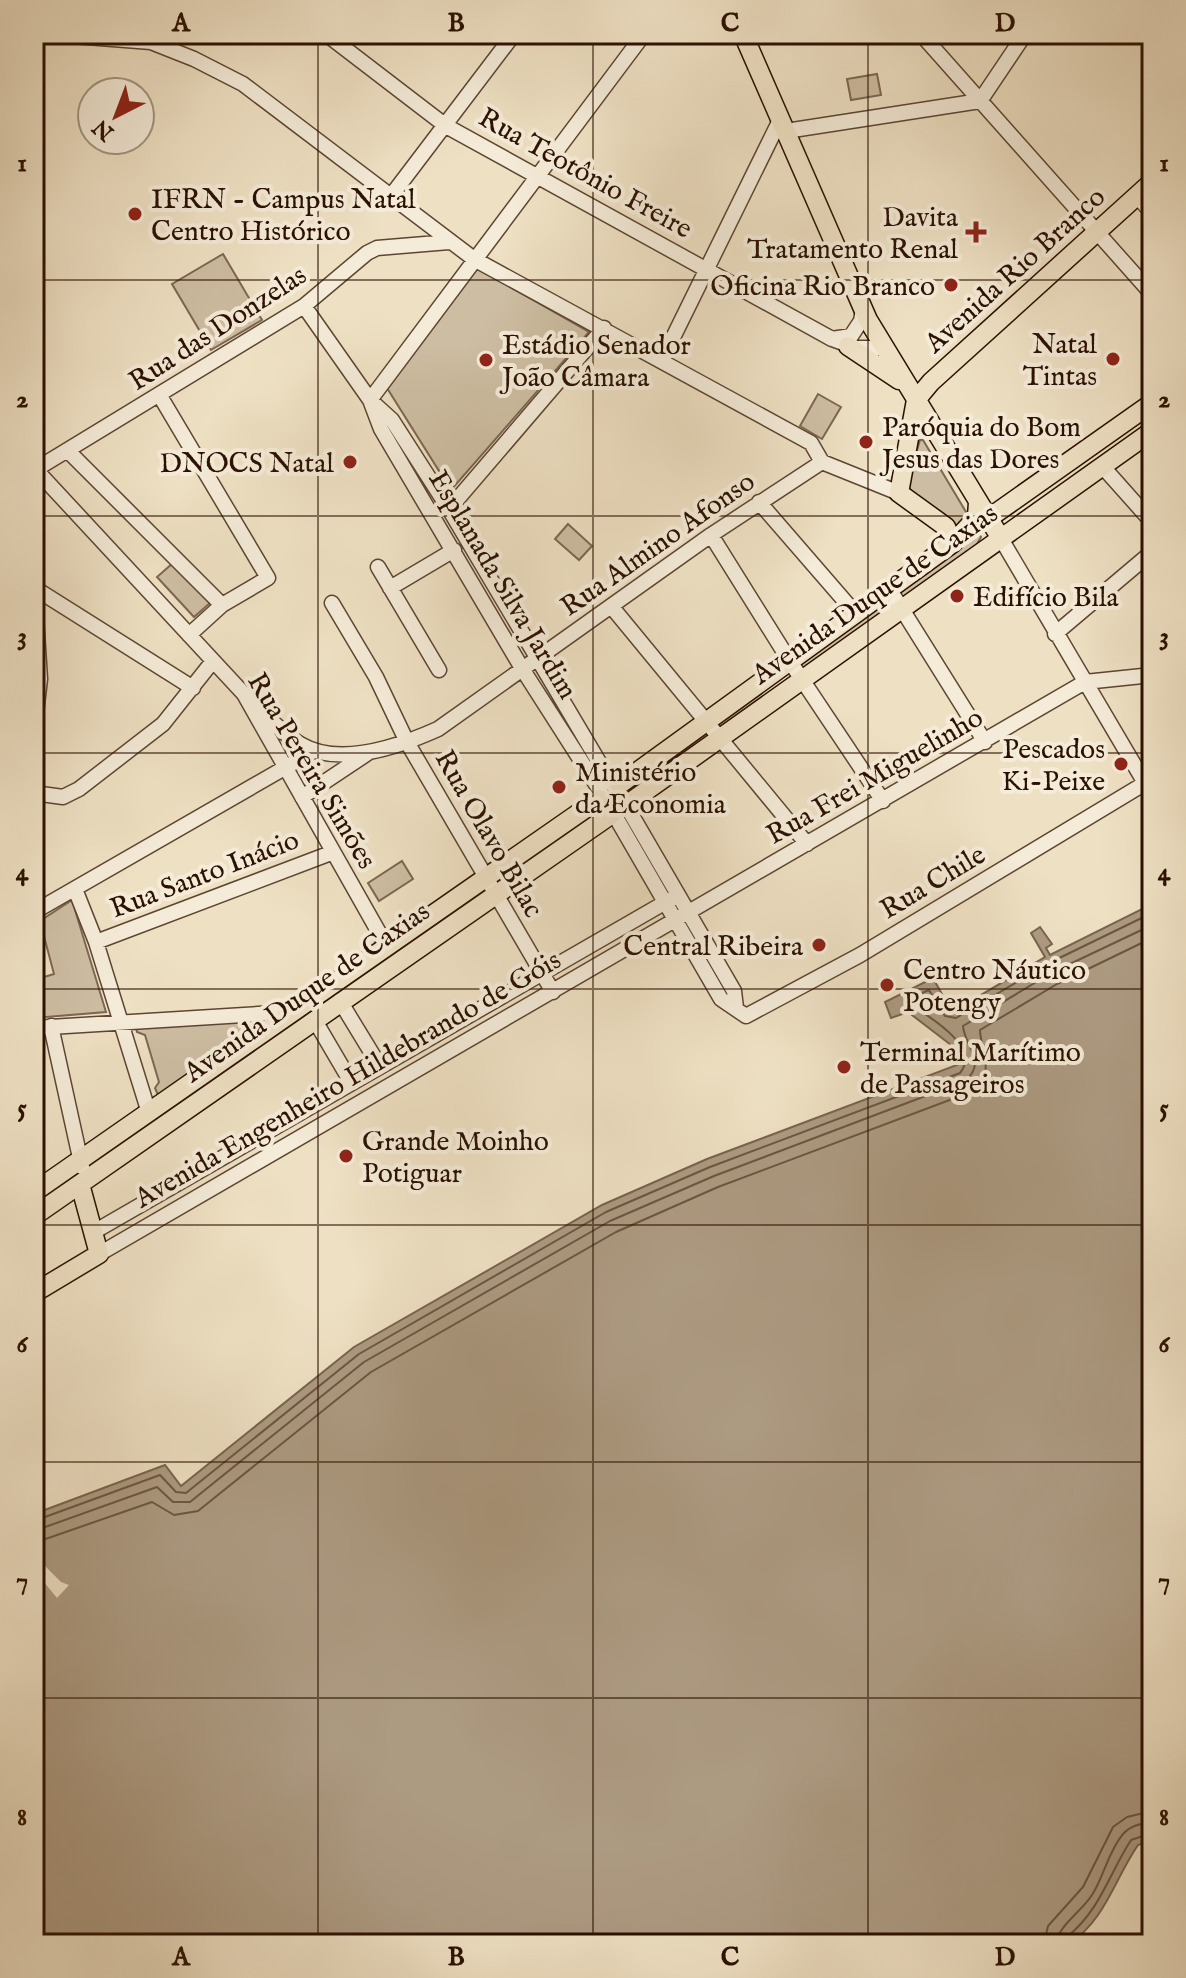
<svg xmlns="http://www.w3.org/2000/svg" width="1186" height="1978" font-family="'IM FELL English',serif">
  <style>
    .green { fill: #cdbda2; stroke: #7c6752; stroke-width: 2 }
    .water { fill: #ac9a81; stroke: #78634e; stroke-width: 2 }
    .pier { fill: #eee0c3 }
    .lines { fill: none; stroke-linecap: round; stroke-linejoin: round }
    .shore { stroke: #6c5641; stroke-width: 2 }
    .minor-casing { stroke: #5c4532; stroke-width: 17 }
    .major-casing { stroke: #2b1101; stroke-width: 21 }
    .minor { stroke: #f4ebd8; stroke-width: 14 }
    .major { stroke: #eee0c3; stroke-width: 18 }
    .grid { fill: none; stroke: #2b1101; stroke-width: 2; stroke-opacity: 0.55 }
    .poi-dot { fill: #8f2418; stroke: #f4ebd8; stroke-width: 3 }
    .labels { text-anchor: middle; stroke-width: 8; stroke-linejoin: round; paint-order: stroke }
    .street-label { font-size: 28px; fill: #2b1101; stroke: #f4ebd8 }
    .poi-label { font-size: 28px; fill: #2b1101; stroke: #f4ebd8; text-anchor: start }
    .neatline { fill: none; stroke: #2b1101; stroke-width: 3 }
    .grid-label { font-size: 26px; text-anchor: middle; font-weight: bold; fill: #2b1101 }
  </style>
  <rect width="100%" height="100%" fill="#eee0c3"/>
  <filter id="stains"><feTurbulence type="fractalNoise" baseFrequency=".0025" numOctaves="4"/><feColorMatrix values="0 0 0 0 .2 0 0 0 0 .09 0 0 0 0 .02 0 0 0 .5 -.17"/></filter>
  <radialGradient id="worn" r=".72"><stop offset=".6" stop-color="#630" stop-opacity="0"/><stop offset="1" stop-color="#630" stop-opacity=".3"/></radialGradient>
  <path class="green" d="M877 74 881 95 851 100 847 79Z
    M223 254 262 320 211 350 172 284Z
    M477 268 589 332 451 490 387 388Z
    M818 394 841 407 822 439 800 426Z
    M920 440H923L981 537 976 546 908 600 899 598 900 589 959 549 915 498 907 484Z
    M568 524 592 546 579 560 555 539Z
    M173 563 210 603 194 617 157 577Z
    M886 599 891 609 805 671 798 661Z
    M402 861 413 879 379 901 368 883Z
    M72 900 106 1012 34 1018V980L54 974 40 921Z
    M265 1020 158 1095 155 1088 159 1082 145 1035 137 1032 136 1027Z"/>
  <path class="water" d="M1152 904V1840L1138 1845C1114 1880 1106 1919 1069 1944H34V1514L165 1465 181 1486 354 1347 602 1205 707 1159 957 1065 951 1045 908 1012 891 1018 885 1002 933 978 952 1012 1045 957 1031 933 1040 927 1052 944 1046 948 1050 955Z"/>
  <path class="pier" d="M34 1555 61 1582 69 1585 57 1598 34 1570Z"/>
  <g class="lines">
    <path class="shore" d="M34 1521 160 1475 176 1492 186 1493 359 1354 606 1212 710 1167 960 1073C982 1047 928 1016 910 1004V998L929 990 945 1016 956 1018 1049 963 1152 913
      M34 1531 157 1487 173 1502H190L364 1362 610 1221 714 1176 965 1081C988 1062 964 1045 963 1026L1053 972 1152 925
      M34 1543 152 1502 174 1515 198 1511 371 1372 616 1232 718 1187 971 1092C997 1073 981 1053 980 1030L1057 984 1152 938
      M1044 1944 1048 1926 1083 1887 1113 1827 1127 1817 1152 1811
      M1056 1944C1057 1927 1082 1911 1092 1895 1104 1876 1108 1852 1123 1834 1130 1826 1142 1823 1152 1823
      M1066 1944 1068 1936C1100 1910 1109 1874 1131 1840L1152 1833"/>
    <defs>
      <path id="minor" d="M48 34 151 42 194 59 243 84 474 259 811 443 822 462
        M326 34 446 126 832 339 857 348H883
        M921 34 1152 294
        M786 131 980 101 1025 34
        M391 196 514 34
        M1137 196 1152 213
        M304 306 370 400 392 420 449 509 612 784
        M832 339 851 336 861 321 863 309
        M662 360 781 118
        M160 396 268 578 222 605
        M370 400 644 34
        M370 400 381 429 523 670 601 792
        M68 451 222 605 189 635
        M822 462 899 493
        M1103 467 1152 522
        M38 468 304 306 367 253 377 248 449 242
        M38 472 244 694 386 945
        M759 502 856 614
        M449 509 604 328
        M711 535 789 660 883 801
        M1000 537 1152 795
        M378 567 439 670
        M34 585 40 679 34 730
        M390 588 454 550
        M36 589 193 688
        M890 590 985 742
        M332 603 376 677 407 742 553 992
        M611 606 807 844
        M1055 634 1152 552
        M244 694C262 711 279 731 300 744 340 768 400 746 438 729L711 535 822 462
        M34 793 63 797 79 789 163 724 213 661
        M302 797 368 753
        M627 807 734 991 736 1008
        M614 814 721 999 746 1016 860 955 1152 779
        M75 889 96 942 149 1113
        M34 912 314 751
        M96 942 331 853
        M340 1001 379 1065
        M314 1019 351 1082
        M51 1026 82 1167
        M34 1028 291 1012
        M92 1233 678 895
        M99 1254 1085 682 1152 675
        M34 1420V1432"/>
      <path id="major" d="M743 34 868 320 1000 537
        M848 346 899 380
        M989 518 1152 403
        M953 543 977 517 978 502
        M619 785 953 543 946 527 899 493 916 400 931 382 1152 182
        M629 803 1152 431
        M34 1192 599 799
        M34 1216 612 814
        M34 1293 99 1254 80 1184"/>
    </defs>
    <use href="#minor" class="minor-casing"/>
    <use href="#major" class="major-casing"/>
    <use href="#minor" class="minor"/>
    <use href="#major" class="major"/>
  </g>
  <path class="grid" d="M318 34V1944M593 34V1944M868 34V1944M34 280H1152M34 516H1152M34 753H1152M34 989H1152M34 1225H1152M34 1462H1152M34 1698H1152"/>
  <g class="poi-dot">
    <circle cx="135" cy="214" r="8"/>
    <path d="M972 220h8v8h8v8h-8v8h-8v-8h-8v-8h8z"/>
    <circle cx="951" cy="285" r="8"/>
    <circle cx="1113" cy="359" r="8"/>
    <circle cx="486" cy="360" r="8"/>
    <circle cx="866" cy="442" r="8"/>
    <circle cx="350" cy="462" r="8"/>
    <circle cx="957" cy="596" r="8"/>
    <circle cx="1121" cy="764" r="8"/>
    <circle cx="559" cy="787" r="8"/>
    <circle cx="819" cy="945" r="8"/>
    <circle cx="887" cy="985" r="8"/>
    <circle cx="844" cy="1067" r="8"/>
    <circle cx="346" cy="1156" r="8"/>
  </g>
  <g class="labels">
    <g class="street-label">
      <text transform="translate(586 172) rotate(29)" y="10">Rua Teotônio Freire</text>
      <text transform="translate(1014 269) rotate(-42)" y="10">Avenida Rio Branco</text>
      <text transform="translate(217 327) rotate(-33)" y="10">Rua das Donzelas</text>
      <text transform="translate(657 543) rotate(-35)" y="10">Rua Almino Afonso</text>
      <text transform="translate(504 584) rotate(59)" y="10">Esplanada Silva Jardim</text>
      <text transform="translate(874 593) rotate(-35)" y="10">Avenida Duque de Caxias</text>
      <text transform="translate(313 770) rotate(59)" y="10">Rua Pereira Simões</text>
      <text transform="translate(874 775) rotate(-30)" y="10">Rua Frei Miguelinho</text>
      <text transform="translate(490 833) rotate(60)" y="10">Rua Olavo Bilac</text>
      <text transform="translate(204 873) rotate(-21)" y="10">Rua Santo Inácio</text>
      <text transform="translate(932 881) rotate(-31)" y="10">Rua Chile</text>
      <text transform="translate(306 991) rotate(-35)" y="10">Avenida Duque de Caxias</text>
      <text transform="translate(347 1078) rotate(-30)" y="10">Avenida Engenheiro Hildebrando de Góis</text>
    </g>
    <g class="poi-label">
      <text x="151" y="208">IFRN - Campus Natal<tspan x="151" dy="32">Centro Histórico</tspan></text>
      <text x="958" y="226" text-anchor="end">Davita<tspan x="958" dy="32">Tratamento Renal</tspan></text>
      <text x="935" y="295" text-anchor="end">Oficina Rio Branco</text>
      <text x="1097" y="353" text-anchor="end">Natal<tspan x="1097" dy="32">Tintas</tspan></text>
      <text x="502" y="354">Estádio Senador<tspan x="502" dy="32">João Câmara</tspan></text>
      <text x="882" y="436">Paróquia do Bom<tspan x="882" dy="32">Jesus das Dores</tspan></text>
      <text x="334" y="472" text-anchor="end">DNOCS Natal</text>
      <text x="973" y="606">Edifício Bila</text>
      <text x="1105" y="758" text-anchor="end">Pescados<tspan x="1105" dy="32">Ki-Peixe</tspan></text>
      <text x="575" y="781">Ministério<tspan x="575" dy="32">da Economia</tspan></text>
      <text x="803" y="955" text-anchor="end">Central Ribeira</text>
      <text x="903" y="979">Centro Náutico<tspan x="903" dy="32">Potengy</tspan></text>
      <text x="860" y="1061">Terminal Marítimo<tspan x="860" dy="32">de Passageiros</tspan></text>
      <text x="362" y="1150">Grande Moinho<tspan x="362" dy="32">Potiguar</tspan></text>
    </g>
  </g>
  <rect width="1186" height="1978" fill="none" stroke="#eee0c3" stroke-width="88"/>
  <g transform="translate(116 116) rotate(222)"><circle r="38" fill="#f4ebd8" stroke="#a49482" stroke-width="2"/>
  <path d="M0-6L14 30L0 20L-14 30Z" fill="#8f2418"/>
  <text y="-12" font-size="22" font-weight="bold" text-anchor="middle" fill="#2b1101">N</text>
  </g>
  <rect x="44" y="44" width="1098" height="1890" class="neatline"/>
  <g class="grid-label">
    <text x="181" y="31">A</text>
    <text x="456" y="31">B</text>
    <text x="730" y="31">C</text>
    <text x="1005" y="31">D</text>
    <text x="22" y="171">1</text>
    <text x="1164" y="171">1</text>
    <text x="22" y="407">2</text>
    <text x="1164" y="407">2</text>
    <text x="22" y="644">3</text>
    <text x="1164" y="644">3</text>
    <text x="22" y="880">4</text>
    <text x="1164" y="880">4</text>
    <text x="22" y="1116">5</text>
    <text x="1164" y="1116">5</text>
    <text x="22" y="1352">6</text>
    <text x="1164" y="1352">6</text>
    <text x="22" y="1589">7</text>
    <text x="1164" y="1589">7</text>
    <text x="22" y="1825">8</text>
    <text x="1164" y="1825">8</text>
    <text x="181" y="1965">A</text>
    <text x="456" y="1965">B</text>
    <text x="730" y="1965">C</text>
    <text x="1005" y="1965">D</text>
  </g>
  <rect width="100%" height="100%" filter="url(#stains)"/>
  <rect width="100%" height="100%" fill="url(#worn)"/>
</svg>
